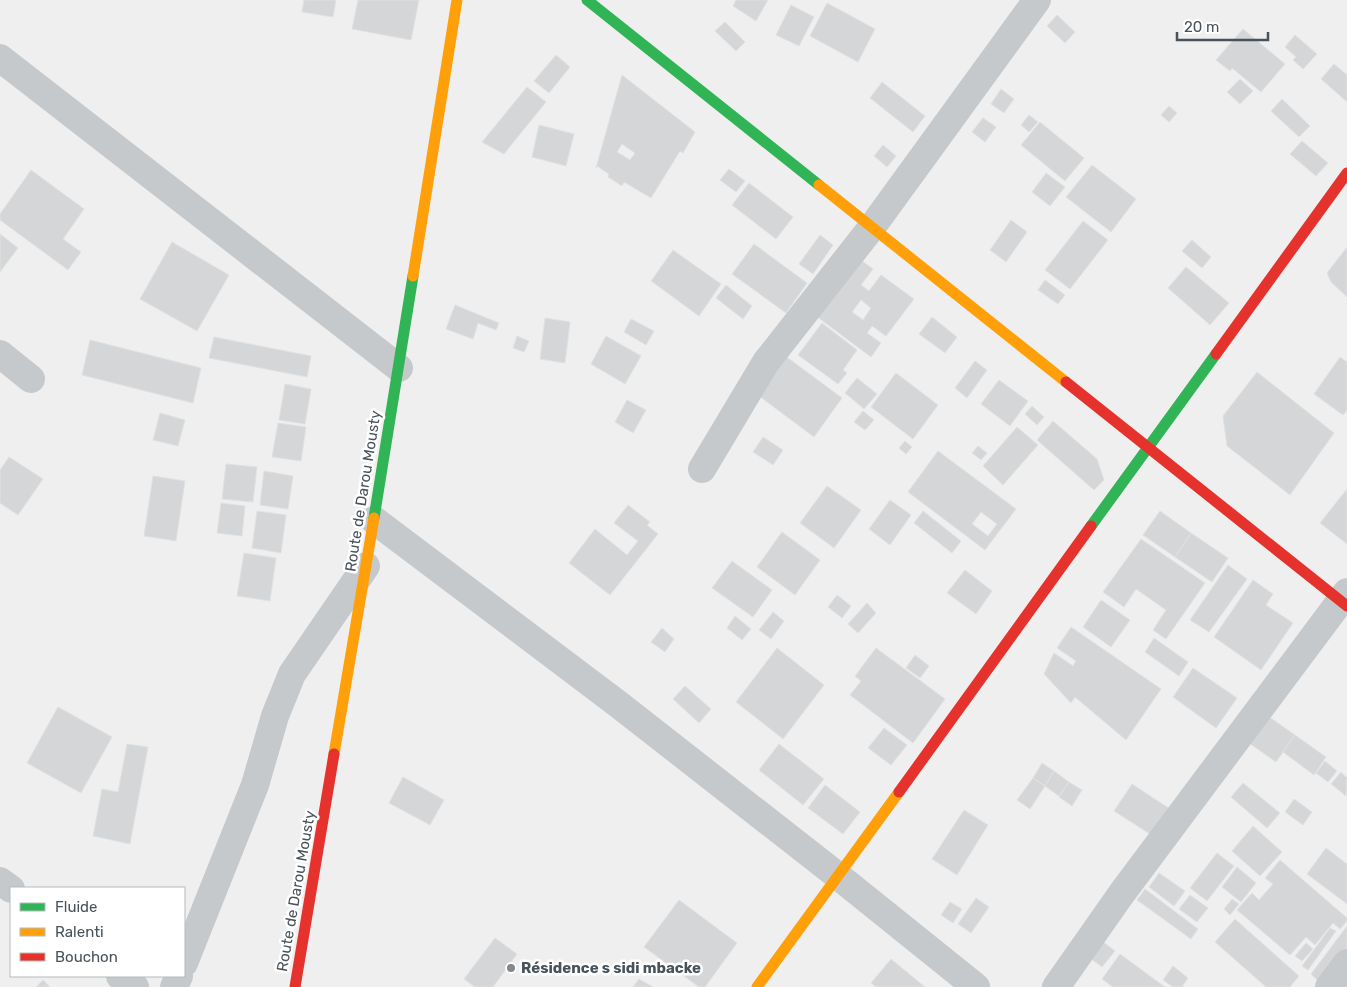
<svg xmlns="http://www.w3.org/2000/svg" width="1347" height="987" font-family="Rubik,sans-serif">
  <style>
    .building { fill: #d5d6d7; stroke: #e0e1e2; fill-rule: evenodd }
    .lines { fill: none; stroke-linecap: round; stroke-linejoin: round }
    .street { stroke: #c6c9cb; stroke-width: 28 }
    .fast { stroke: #30b455; stroke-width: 11 }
    .slow { stroke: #ff9f0a; stroke-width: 11 }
    .jam { stroke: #e5322d; stroke-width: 11 }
    .poi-dot { fill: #82898e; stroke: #fff; stroke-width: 2 }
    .labels { text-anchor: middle; stroke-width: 5; stroke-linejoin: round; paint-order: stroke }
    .street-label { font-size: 15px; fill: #47525a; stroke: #fff }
    .poi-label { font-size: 15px; font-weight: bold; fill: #47525a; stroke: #fff; text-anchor: start }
  </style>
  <rect width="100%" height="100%" fill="#efefef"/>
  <path class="building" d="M304 0H336L333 17 302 12Z
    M358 0H419L411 40 352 29Z
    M736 0H768L756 21 733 6Z
    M827 3 875 29 858 62 810 36Z
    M791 5 814 17 799 46 776 35Z
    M1057 15 1075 32 1065 43 1047 26Z
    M725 22 745 42 736 51 715 31Z
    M1243 29 1285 64 1261 92 1232 68 1230 71 1216 60Z
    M1295 35 1317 54 1303 69 1293 60 1296 57 1285 47Z
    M556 55 570 67 549 93 534 81Z
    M1334 64 1347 75V102L1321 79Z
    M622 75 695 132 683 153 680 151 651 198 624 182 622 186 608 177 609 174 597 166 596 168ZM622 144 635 153 630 160 617 152Z
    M1240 79 1253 91 1240 104 1227 92Z
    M882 82 925 116 913 132 870 98Z
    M527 87 546 102 504 154 482 142Z
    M1001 89 1014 99 1004 113 991 104Z
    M1282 99 1310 126 1299 137 1271 111Z
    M1169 106 1177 113 1169 122 1161 115Z
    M1029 115 1038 122 1029 132 1021 125Z
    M983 118 996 127 985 142 972 132Z
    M1040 122 1084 158 1065 181 1021 145Z
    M539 125 574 134 566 166 532 157Z
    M1302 141 1328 163 1316 176 1290 154Z
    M883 145 896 156 887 167 874 156Z
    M1092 165 1136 199 1111 232 1066 197Z
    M729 169 745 181 736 192 720 180Z
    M31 170 84 209 63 239 81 252 68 270 0 220V214Z
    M1046 173 1065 187 1050 206 1032 192Z
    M749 183 793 217 776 239 732 205Z
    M1011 220 1027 232 1006 262 990 250Z
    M1083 221 1108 240 1070 289 1045 270Z
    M0 234 18 248 0 272Z
    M820 235 833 245 813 274 799 264Z
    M1192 240 1211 257 1202 268 1182 251Z
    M172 242 229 275 197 331 140 299Z
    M754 244 807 283 786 313 732 274Z
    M1347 247V297L1331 282 1327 273Z
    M673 250 721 284 699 316 651 281Z
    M854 255 873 269 861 285 869 291 881 275 914 299 886 336 872 326 867 333 881 343 871 357 812 313ZM861 300 871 308 863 320 852 312Z
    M1186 267 1229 303 1210 325 1168 288Z
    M1045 280 1065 295 1058 304 1038 290Z
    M726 285 752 306 743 319 716 298Z
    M455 305 499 323 496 330 478 323 473 339 446 329Z
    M932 317 957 337 945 353 919 334Z
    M545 318 570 322 565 363 540 359Z
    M631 319 654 331 646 345 624 332Z
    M822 323 857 350 843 370 847 373 838 384 798 355Z
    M517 336 529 341 524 352 513 348Z
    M606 336 641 356 625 384 591 364Z
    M214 337 311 356 307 377 209 358Z
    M90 340 201 368 193 403 82 375Z
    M780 352 842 398 814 437 751 390Z
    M1340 357 1347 362V410L1343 415 1314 394Z
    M975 361 987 370 967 398 955 388Z
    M1257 372 1334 433 1290 495 1227 446 1223 416Z
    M896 373 938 405 913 439 871 407Z
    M857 378 877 394 864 409 845 393Z
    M999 380 1028 401 1010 426 981 404Z
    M285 384 311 389 305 424 279 420Z
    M627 400 646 410 633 433 615 422Z
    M1032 406 1044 417 1037 425 1025 414Z
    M863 411 874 420 865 430 854 422Z
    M160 413 185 420 178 446 153 440Z
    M1053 421 1097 459 1104 480 1094 490 1037 440Z
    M278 423 306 427 301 461 272 457Z
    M1017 427 1038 445 1003 485 983 466Z
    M763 437 783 450 773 465 753 452Z
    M905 441 912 447 906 454 899 448Z
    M978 446 987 453 981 460 972 453Z
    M938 451 1016 509 985 550 908 492ZM981 512 997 524 988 536 972 524Z
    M9 457 43 479 18 515 0 503V470Z
    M226 464 257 467 253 502 222 499Z
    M264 471 293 476 288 509 260 505Z
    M153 476 185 481 176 541 144 536Z
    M827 486 861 510 834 548 800 523Z
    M1347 489V544L1320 523Z
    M890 500 911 515 890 545 869 529Z
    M221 503 245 506 242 536 217 533Z
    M628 505 650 522 647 525 658 534 610 595 569 563 595 529 627 555 638 541 614 523Z
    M257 511 286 515 281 553 252 548Z
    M923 511 961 541 952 553 914 523Z
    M1160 511 1191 533 1175 557 1143 535Z
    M782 532 820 560 795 595 757 567Z
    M1191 533 1228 558 1212 582 1175 557Z
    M1141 539 1205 583 1166 639 1153 630 1166 610 1136 589 1124 607 1103 592Z
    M244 553 276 558 270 601 237 596Z
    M732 561 772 590 753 617 712 588Z
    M1228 565 1247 579 1209 632 1190 620Z
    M965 570 992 591 976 614 947 593Z
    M1253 580 1273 594 1266 605 1293 623 1261 670 1214 637Z
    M837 595 851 606 842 618 828 607Z
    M1101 600 1130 620 1111 647 1083 627Z
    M867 603 876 613 858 633 848 624Z
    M773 612 784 621 771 639 759 630Z
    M735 616 751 629 742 640 727 628Z
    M1071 627 1161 689 1126 740 1075 697 1071 703 1044 674 1054 653 1073 666 1076 661 1057 648Z
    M662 628 674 639 665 652 651 642Z
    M1154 638 1188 662 1179 676 1145 652Z
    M777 648 824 685 783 739 736 702Z
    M876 648 945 699 913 743 850 695 861 681 855 676Z
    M915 655 929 666 920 678 906 668Z
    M1193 668 1237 698 1216 728 1173 697Z
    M685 686 711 709 699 723 673 699Z
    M58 707 112 737 81 793 27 763Z
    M1265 714 1295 735 1276 762 1246 741Z
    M884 728 907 745 891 765 868 748Z
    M1295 735 1326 757 1314 775 1283 752Z
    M127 744 148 747 130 844 93 836 102 789 118 792Z
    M779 744 824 779 803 805 759 770Z
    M1325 761 1337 771 1328 782 1316 773Z
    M1042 763 1054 771 1045 786 1033 778Z
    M1054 771 1069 782 1059 796 1045 786Z
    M1341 772 1347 778 1346 796 1331 784Z
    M403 777 444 800 430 825 389 803Z
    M1033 778 1045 786 1030 809 1017 800Z
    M1069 782 1082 790 1072 806 1059 797Z
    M1243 783 1280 813 1267 828 1231 797Z
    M1132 784 1170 809 1153 836 1114 811Z
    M825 785 860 812 843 834 808 808Z
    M1294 799 1312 812 1303 825 1285 812Z
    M964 810 988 825 957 875 932 859Z
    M1253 826 1282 852 1260 876 1232 851Z
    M1326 848 1347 864V904L1307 874Z
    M1217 853 1234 866 1207 901 1190 888Z
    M1280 860 1347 918V921L1340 929 1333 923 1315 945 1306 937 1290 955 1237 910 1252 893 1259 900 1273 884 1265 878Z
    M1237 867 1256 883 1241 902 1222 887Z
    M1159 873 1185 891 1174 906 1149 887Z
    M1145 889 1198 929 1191 939 1137 900Z
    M1190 895 1208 908 1197 922 1179 909Z
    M976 898 989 907 971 933 958 924Z
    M1232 899 1239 904 1230 915 1224 909Z
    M679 900 737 943 705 987H699L644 947Z
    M950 902 962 909 953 923 941 915Z
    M1235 919 1299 976 1290 987H1266L1215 942Z
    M1347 926V949L1321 984 1311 974Z
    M1330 928 1336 931 1308 970 1302 966Z
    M495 938 517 954 493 987H475L464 979Z
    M1102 941 1115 951 1102 967 1090 958Z
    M1306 943 1313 949 1302 961 1295 956Z
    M1120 954 1165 987H1113L1102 979Z
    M891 959 925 987H876L871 983Z
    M1173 966 1188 978 1182 987H1173L1163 980Z
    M639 979 653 987H633Z
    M43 980 50 987H36Z"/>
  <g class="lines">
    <path class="street" d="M0 58 399 368
      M0 354 31 379
      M702 469 766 362 872 227 1037 0
      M374 520 618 704 838 876 976 987
      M0 881 11 889
      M184 963 255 785 275 716 292 674 366 566
      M120 976 135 987
      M174 987 179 976
      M1056 987 1122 893 1347 592
      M1329 987 1347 963"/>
    <path class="fast" d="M587 0 819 185
      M374 518 413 276
      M1091 526 1216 354"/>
    <path class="slow" d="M819 185 1066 382
      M413 276 457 0
      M334 754 374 518
      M757 987 899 792"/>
    <path class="jam" d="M1216 354 1347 173
      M1066 382 1347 606
      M899 792 1091 526
      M295 987 334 754"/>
  </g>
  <circle class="poi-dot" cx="511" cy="968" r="5"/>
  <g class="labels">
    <g class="street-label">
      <text transform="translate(363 491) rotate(-81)" y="5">Route de Darou Mousty</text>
      <text transform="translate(296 891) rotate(-80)" y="5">Route de Darou Mousty</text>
    </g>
    <g class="poi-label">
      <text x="521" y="973">Résidence s sidi mbacke</text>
    </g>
  </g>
  <rect x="10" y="887" width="175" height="90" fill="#ffffff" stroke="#b5babd"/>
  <rect x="20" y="903" width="25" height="8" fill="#30b455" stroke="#b5babd"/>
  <text x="55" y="912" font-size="15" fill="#47525a">Fluide</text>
  <rect x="20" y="928" width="25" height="8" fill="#ff9f0a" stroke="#b5babd"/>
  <text x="55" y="937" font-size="15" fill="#47525a">Ralenti</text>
  <rect x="20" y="953" width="25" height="8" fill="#e5322d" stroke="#b5babd"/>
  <text x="55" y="962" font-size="15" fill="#47525a">Bouchon</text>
  <path d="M1177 32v8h91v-8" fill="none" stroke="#47525a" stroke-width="2.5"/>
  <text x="1184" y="32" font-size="15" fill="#47525a" stroke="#ffffff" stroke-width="4" paint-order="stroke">20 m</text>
</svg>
